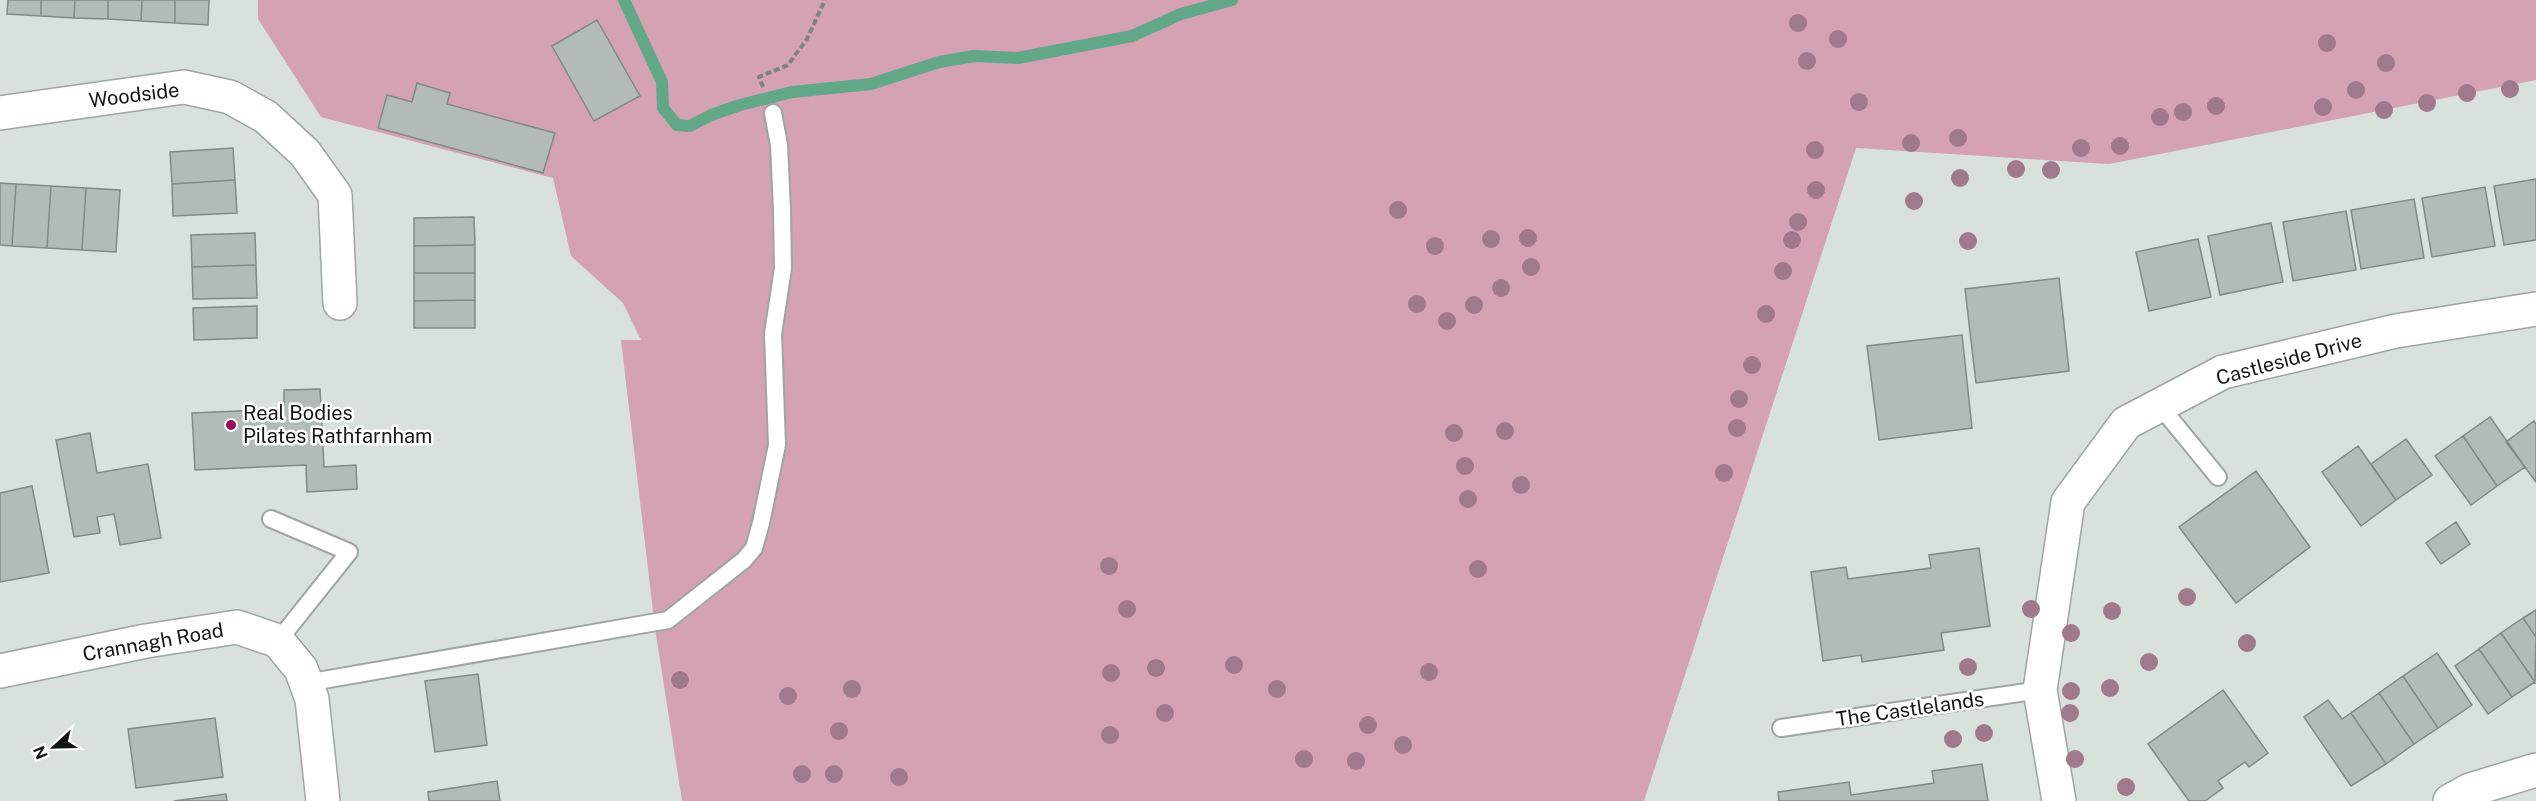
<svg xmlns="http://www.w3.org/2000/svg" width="2536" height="801" font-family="'Public Sans',sans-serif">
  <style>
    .green { fill: #d4a2b3 }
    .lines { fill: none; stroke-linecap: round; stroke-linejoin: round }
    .stream { stroke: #62a787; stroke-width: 12 }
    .building { fill: #b2bbb6; stroke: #818a85; stroke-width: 1.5 }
    .lane-casing { stroke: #9da6a2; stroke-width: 20 }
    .street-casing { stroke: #9da6a2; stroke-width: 36 }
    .path { stroke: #7d8380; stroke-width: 4; stroke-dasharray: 6 3; stroke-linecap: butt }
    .lane { stroke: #fff; stroke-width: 16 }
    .street { stroke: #fff; stroke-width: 33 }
    .tree { fill: #a0798a }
    .poi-dot { fill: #9a0858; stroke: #fff; stroke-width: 2 }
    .labels { text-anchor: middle; stroke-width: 5; stroke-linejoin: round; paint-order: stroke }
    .street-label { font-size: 20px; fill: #111513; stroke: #fff }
    .poi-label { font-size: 20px; fill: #111513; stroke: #fff; text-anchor: start }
  </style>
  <rect width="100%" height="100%" fill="#d8e1dc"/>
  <path class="green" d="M258 0H2536V80L2109 164 1856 148 1644 801H682L655 628 621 340H641L623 303 571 256 553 178 321 117 258 19Z"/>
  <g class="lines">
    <path class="stream" d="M624 0 662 82 663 108 677 125 690 126 711 115 740 105 792 92 871 84 939 62 974 56 1018 58 1132 36 1181 14 1232 0"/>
  </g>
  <path class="building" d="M8 0H41V16L7 14Z
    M41 0H75L74 18 41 16Z
    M75 0H108V19L74 18Z
    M108 0H142L141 21 108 19Z
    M142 0H175V23L141 21Z
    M175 0H209L208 25 175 23Z
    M597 20 640 96 594 121 552 46Z
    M417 83 450 93 447 104 555 133 543 173 378 128 387 95 412 102Z
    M233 148 235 180 172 184 170 152Z
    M2536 179V240L2504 245 2494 186Z
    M235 180 237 213 173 216 172 184Z
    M0 183 16 184 12 246 0 245Z
    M16 184 51 186 47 248 12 246Z
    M51 186 86 188 82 250 47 248Z
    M2485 187 2495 246 2432 257 2422 198Z
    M86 188 120 190 116 252 82 250Z
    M2414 199 2424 258 2361 269 2351 210Z
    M2346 211 2356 270 2293 281 2283 222Z
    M474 217 475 245 414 246V218Z
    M2271 223 2283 282 2220 295 2208 236Z
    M255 233 256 265 192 267 191 235Z
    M2198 239 2211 297 2149 311 2136 252Z
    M475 245V273H414V246Z
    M256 265 257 298 193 299 192 267Z
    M414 273H475V300L414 301Z
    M2059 278 2069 371 1976 383 1965 289Z
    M475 300V328H414V301Z
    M257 306V338L194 340 193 308Z
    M1962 335 1972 428 1879 440 1867 346Z
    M320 389 324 467 356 465 357 489 307 492 306 465 195 470 192 413 284 409V390Z
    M2490 417 2525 467 2497 486 2463 436Z
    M2534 421 2536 424V482L2506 442Z
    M90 433 97 473 148 464 161 538 120 545 114 514 97 517 100 533 74 537 56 440Z
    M2463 436 2497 486 2471 505 2435 456Z
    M2406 439 2432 475 2396 500 2371 464Z
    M2358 446 2396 500 2361 526 2322 472Z
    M2256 471 2310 547 2236 603 2179 527Z
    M32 486 49 573 0 582V493Z
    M2456 522 2470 544 2441 564 2426 543Z
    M1979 548 1990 626 1941 633 1944 650 1862 662 1861 655 1823 661 1811 572 1846 567 1848 579 1931 568 1929 555Z
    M2536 610V637L2523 618Z
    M2523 618 2536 637 2535 682 2501 633Z
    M2501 633 2535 682 2512 697 2479 649Z
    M2479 649 2512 697 2488 714 2455 666Z
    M2437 653 2472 705 2438 728 2403 676Z
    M478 674 487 745 435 752 425 681Z
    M2403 676 2438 728 2414 744 2379 693Z
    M2223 690 2268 753 2249 767 2245 762 2218 781 2223 788 2205 801H2189L2148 744Z
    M2379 693 2414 744 2386 764 2351 713Z
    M2328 700 2342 719 2351 713 2386 764 2351 786 2304 717Z
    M215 718 223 777 136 788 128 729Z
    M1982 764 1988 801H1779L1778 792 1849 782 1851 795 1934 783 1932 771Z
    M497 781 500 801H429L428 792Z
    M226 794 227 801H174Z"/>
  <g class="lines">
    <defs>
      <path id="lane" d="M2160 406 2218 477
        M271 519 349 552 278 641
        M306 683 668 620 744 560 754 548 761 523 777 445 773 334 783 268 782 210 779 145 773 113
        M1781 728 2040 690"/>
      <path id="street" d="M0 113 184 87 230 97 266 117 305 153 335 195 340 303
        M0 671 146 641 237 627 278 641 301 669 312 699 323 801
        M2059 801 2040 690 2068 502 2126 423 2223 372 2396 331 2536 309
        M2450 801 2470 790 2536 770"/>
    </defs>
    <use href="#lane" class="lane-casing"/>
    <use href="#street" class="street-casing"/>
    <path class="path" d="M763 87 759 77 788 65 807 39 825 0"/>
    <use href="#lane" class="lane"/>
    <use href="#street" class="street"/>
  </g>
  <g class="tree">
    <circle cx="1798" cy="23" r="9"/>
    <circle cx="1838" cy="39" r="9"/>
    <circle cx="2327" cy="43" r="9"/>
    <circle cx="1807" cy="61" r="9"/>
    <circle cx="2386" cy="63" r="9"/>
    <circle cx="2510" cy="89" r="9"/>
    <circle cx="2356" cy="90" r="9"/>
    <circle cx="2467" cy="93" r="9"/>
    <circle cx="1859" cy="102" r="9"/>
    <circle cx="2427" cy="103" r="9"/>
    <circle cx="2216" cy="106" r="9"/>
    <circle cx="2323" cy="107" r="9"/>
    <circle cx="2384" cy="110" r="9"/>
    <circle cx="2183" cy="112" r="9"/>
    <circle cx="2160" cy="117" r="9"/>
    <circle cx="1958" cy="138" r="9"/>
    <circle cx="1911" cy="143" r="9"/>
    <circle cx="2120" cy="146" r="9"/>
    <circle cx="2081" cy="148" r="9"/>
    <circle cx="1815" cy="150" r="9"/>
    <circle cx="2016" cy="169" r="9"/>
    <circle cx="2051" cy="170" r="9"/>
    <circle cx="1960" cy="178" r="9"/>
    <circle cx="1816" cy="190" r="9"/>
    <circle cx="1914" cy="201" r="9"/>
    <circle cx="1398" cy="210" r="9"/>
    <circle cx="1798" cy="222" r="9"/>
    <circle cx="1528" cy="238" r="9"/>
    <circle cx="1491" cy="239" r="9"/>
    <circle cx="1792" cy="240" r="9"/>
    <circle cx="1968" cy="241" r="9"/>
    <circle cx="1435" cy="246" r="9"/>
    <circle cx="1531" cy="267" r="9"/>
    <circle cx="1783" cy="271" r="9"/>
    <circle cx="1501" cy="288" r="9"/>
    <circle cx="1417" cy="304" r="9"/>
    <circle cx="1474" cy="305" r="9"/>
    <circle cx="1766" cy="314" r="9"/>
    <circle cx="1447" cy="321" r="9"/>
    <circle cx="1752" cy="365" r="9"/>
    <circle cx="1739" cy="399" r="9"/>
    <circle cx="1737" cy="428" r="9"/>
    <circle cx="1505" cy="431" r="9"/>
    <circle cx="1454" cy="433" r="9"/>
    <circle cx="1465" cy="466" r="9"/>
    <circle cx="1724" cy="473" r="9"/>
    <circle cx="1521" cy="485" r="9"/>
    <circle cx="1468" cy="499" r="9"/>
    <circle cx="1109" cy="566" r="9"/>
    <circle cx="1478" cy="569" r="9"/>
    <circle cx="2187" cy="597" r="9"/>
    <circle cx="1127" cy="609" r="9"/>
    <circle cx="2031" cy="609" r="9"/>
    <circle cx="2112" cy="611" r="9"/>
    <circle cx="2071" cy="633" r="9"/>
    <circle cx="2247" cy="643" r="9"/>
    <circle cx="2149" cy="662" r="9"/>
    <circle cx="1234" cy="665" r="9"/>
    <circle cx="1968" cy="667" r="9"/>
    <circle cx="1156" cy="668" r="9"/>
    <circle cx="1429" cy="672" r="9"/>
    <circle cx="1111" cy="673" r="9"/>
    <circle cx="680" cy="680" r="9"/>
    <circle cx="2110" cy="688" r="9"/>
    <circle cx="852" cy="689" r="9"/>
    <circle cx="1277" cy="689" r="9"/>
    <circle cx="2071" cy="691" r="9"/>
    <circle cx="788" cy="696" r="9"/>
    <circle cx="1165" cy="713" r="9"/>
    <circle cx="2070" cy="713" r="9"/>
    <circle cx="1368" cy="725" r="9"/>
    <circle cx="839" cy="731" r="9"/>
    <circle cx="1984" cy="733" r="9"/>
    <circle cx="1110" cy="735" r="9"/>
    <circle cx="1953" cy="739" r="9"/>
    <circle cx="1403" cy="745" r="9"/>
    <circle cx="1304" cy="759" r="9"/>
    <circle cx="2075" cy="759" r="9"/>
    <circle cx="1356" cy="761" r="9"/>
    <circle cx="802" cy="774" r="9"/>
    <circle cx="834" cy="774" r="9"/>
    <circle cx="899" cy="777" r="9"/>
    <circle cx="2126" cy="787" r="9"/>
  </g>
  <circle class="poi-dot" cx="231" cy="425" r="6"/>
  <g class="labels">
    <g class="street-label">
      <text transform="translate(134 95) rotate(-7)" y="7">Woodside</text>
      <text transform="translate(2289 359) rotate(-15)" y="7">Castleside Drive</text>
      <text transform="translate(153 642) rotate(-10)" y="7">Crannagh Road</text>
      <text transform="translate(1910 709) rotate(-8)" y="7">The Castlelands</text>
    </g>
    <g class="poi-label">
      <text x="243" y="420">Real Bodies<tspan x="243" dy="23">Pilates Rathfarnham</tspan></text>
    </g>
  </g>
  <g transform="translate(54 747) rotate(248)" stroke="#ffffff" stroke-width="4.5" paint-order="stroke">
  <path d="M0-4.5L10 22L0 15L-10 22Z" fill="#111513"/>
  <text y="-9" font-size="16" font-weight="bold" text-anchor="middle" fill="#111513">N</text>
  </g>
</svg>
